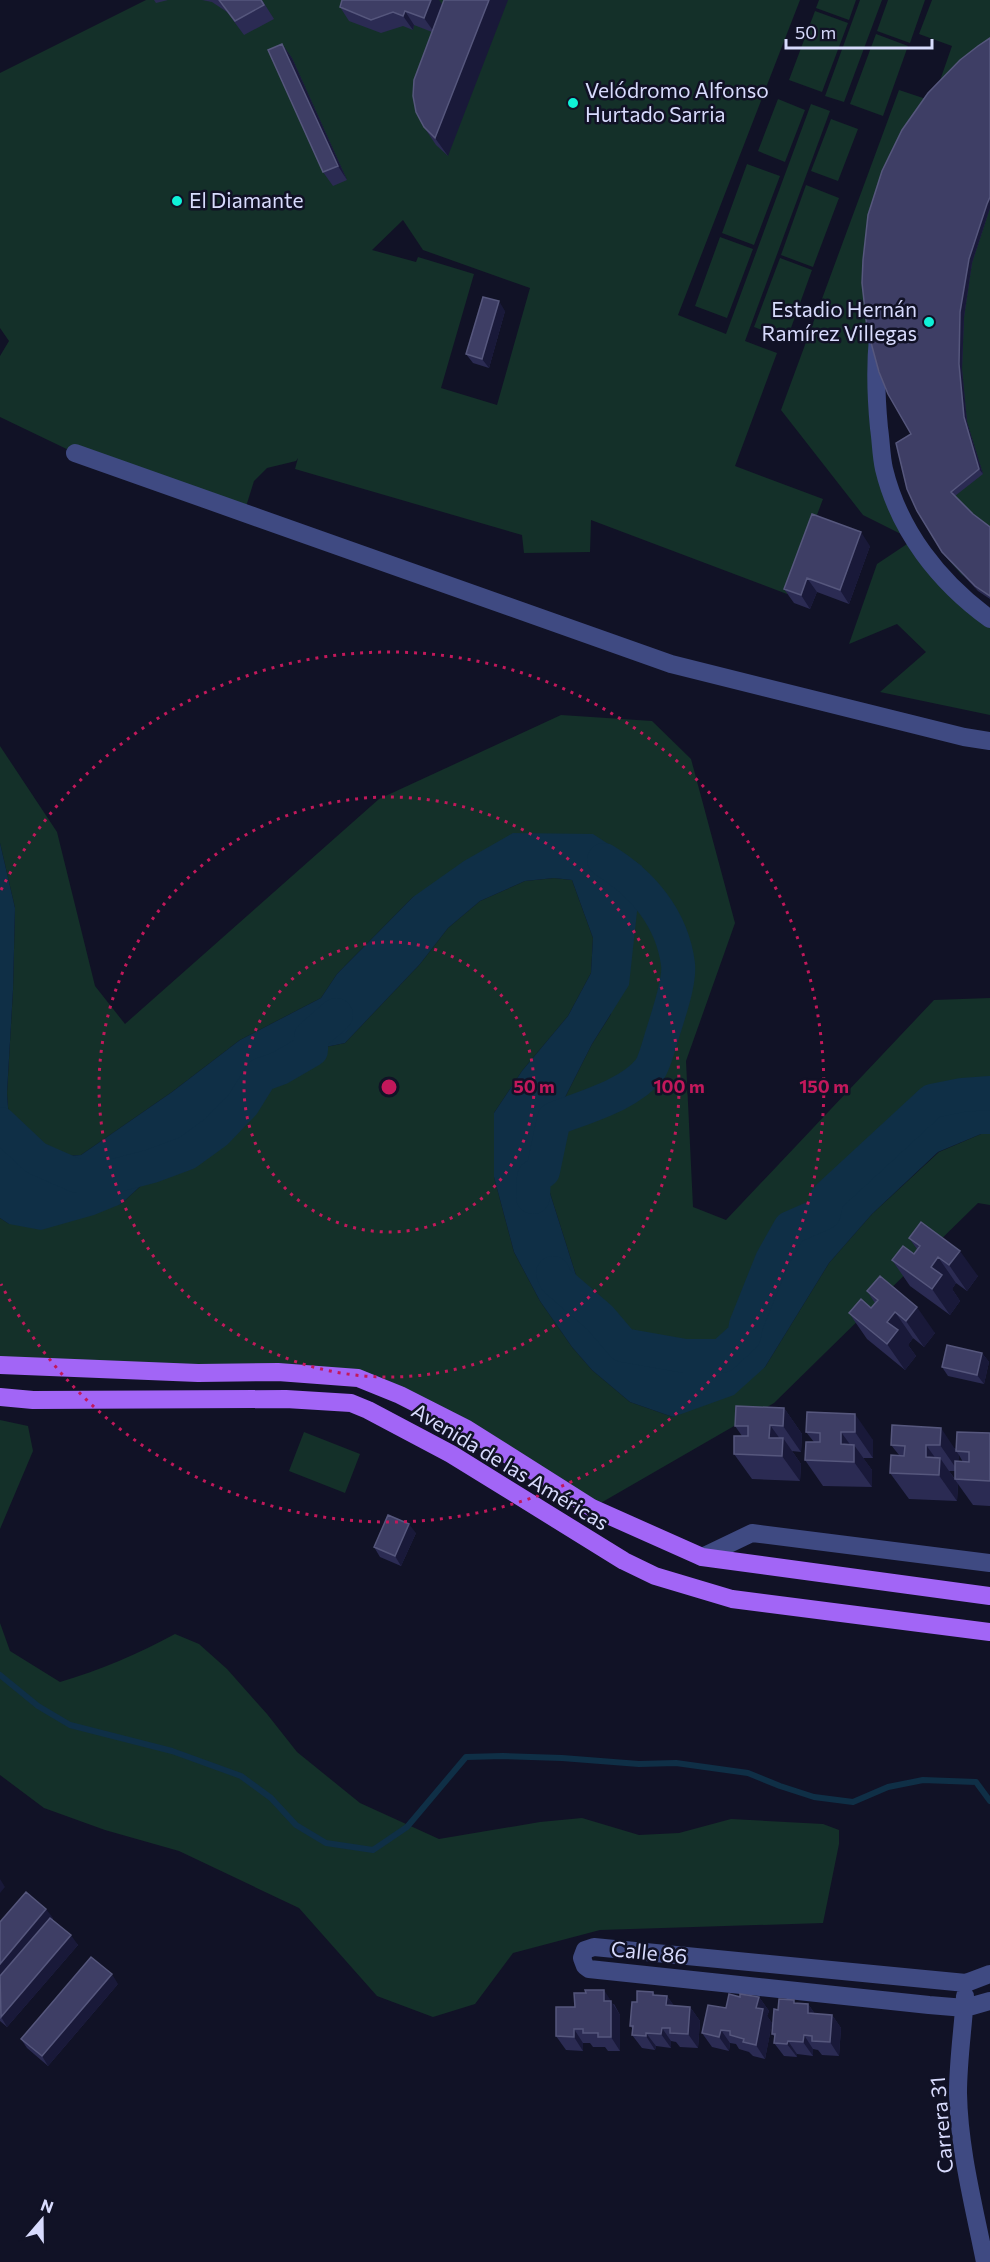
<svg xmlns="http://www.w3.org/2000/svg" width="990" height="2262" font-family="Commissioner,sans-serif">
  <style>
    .green { fill: #143029; fill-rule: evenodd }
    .water { fill: #0f2f46 }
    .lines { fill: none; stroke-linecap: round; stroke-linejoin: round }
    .stream { stroke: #0f2f46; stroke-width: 6 }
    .river { stroke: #0f2f46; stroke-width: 34 }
    .minor { stroke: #3f4a82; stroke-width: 18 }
    .major { stroke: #a265f6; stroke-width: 18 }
    .wall { fill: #2b2b53; fill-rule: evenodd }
    .shaded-wall { fill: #191939 }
    .building { fill: #3e3e65; stroke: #56577d; stroke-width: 1.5 }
    .ring { fill: none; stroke: #c2185b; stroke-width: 3; stroke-dasharray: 3 6 }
    .poi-dot { fill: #0ff1d8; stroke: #111226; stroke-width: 2 }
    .labels { text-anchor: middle; stroke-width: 5; stroke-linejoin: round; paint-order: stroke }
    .poi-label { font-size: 21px; fill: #d8dbfd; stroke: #111226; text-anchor: start }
    .street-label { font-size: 21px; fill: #d8dbfd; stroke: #111226 }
    .centre { fill: #c2185b; stroke: #111226; stroke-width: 3 }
    .ring-label { font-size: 18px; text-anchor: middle; font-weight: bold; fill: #c2185b; stroke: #111226; stroke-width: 5; stroke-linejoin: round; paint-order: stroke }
  </style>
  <rect width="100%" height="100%" fill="#111226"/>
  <path class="green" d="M146 0H800L678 315 726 334 811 104 830 111 745 341 777 353 735 466 823 499 787 594 591 520 590 552 524 553 522 535 295 469 298 458 296 461 267 468 254 481 244 513 75 453 0 417V356L9 341 0 328V73ZM403 220 423 250 530 288 497 405 441 388 474 274 418 257 416 262 372 250Z
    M819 0H856L849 20 816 8Z
    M860 0H882L844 102 825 96Z
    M888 0H925L910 43 877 31Z
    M932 0H990V599L961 574 945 556 920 515 914 438 892 398 883 377 884 469 914 540 990 619V715L880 692 926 652 897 624 849 644 877 564 913 540 863 515 781 410 899 90 929 100 936 92 952 46 919 34Z
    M815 11 848 23 822 92 789 80Z
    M876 34 908 46 883 116 850 104Z
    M778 99 805 110 785 162 758 151Z
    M831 119 858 129 838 181 811 171Z
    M747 164 780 176 754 245 722 233Z
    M806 185 839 198 813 267 781 255Z
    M720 237 753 249 727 318 695 306Z
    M780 258 812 270 787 339 754 327Z
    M561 715 652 721 691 759 735 923 686 1061 693 1207 726 1220 934 1000 990 998V1093L962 1095 932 1102 905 1125 795 1247 744 1336 722 1356 653 1365 623 1345 586 1307 543 1171 554 1119 592 1044 611 1014 593 834 413 897 337 974 321 998 240 1040 172 1092 81 1155 36 1158 10 1135 7 1093 13 990 15 908 0 843V746L57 832 95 986 125 1024 379 799Z
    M554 878 572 880 593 938 591 973 568 1016 522 1071 494 1113V1177L514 1252 540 1301 572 1347 592 1370 630 1402 673 1417 765 1367 829 1263 872 1214 939 1152 981 1134H990V1205L978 1203 774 1403 592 1508 358 1378 0 1365V1218L9 1224 121 1204 261 1075 311 1050 345 1043 420 964 448 928 480 901 525 881Z
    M0 1420 28 1426 33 1451 0 1529Z
    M304 1432 360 1454 345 1493 289 1471Z
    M0 1623 10 1651 60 1682C101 1670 138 1654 175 1634L199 1644 227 1669 267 1714 297 1752 360 1803 439 1839 540 1822 582 1818 639 1835 679 1833 731 1819 823 1824 839 1830V1844L823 1923 600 1930 513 1953 475 2004 433 2017 377 1996 299 1908 179 1851 105 1830 44 1808 0 1775Z"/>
  <path class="water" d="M513 833 593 834 642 866 629 985 592 1044 554 1119 543 1171 586 1307 623 1345 653 1365 722 1356 744 1336 795 1247 854 1175 932 1102 962 1095 990 1093V1134H981L938 1152 872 1214 829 1263 765 1367 734 1395 673 1417 630 1402 592 1370 572 1347 540 1301 514 1252 494 1177V1113L522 1071 568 1016 591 973 593 938 572 880 554 878 525 881 480 901 448 928 420 964 345 1043 311 1050 261 1075 121 1204 94 1215 41 1230 9 1224 0 1218V843L15 908 13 990 7 1093 10 1135 36 1158 81 1155 172 1092 240 1040 321 998 337 974 413 897 464 861Z"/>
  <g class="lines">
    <path class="stream" d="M0 1675 38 1706 70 1725 172 1751 241 1776 271 1798 296 1825 326 1843 373 1850 407 1827 466 1757 503 1756 562 1758 639 1764 676 1763 748 1773 780 1786 814 1797 853 1802 888 1787 923 1780 976 1782 990 1801"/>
    <path class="river" d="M0 1124 36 1158 77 1176H114L152 1166 187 1153 216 1132 243 1104 261 1075 280 1068 311 1050V1037L336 1015
      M533 1197 534 1177 543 1171 554 1119C584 1107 630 1095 650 1069 656 1060 661 1037 665 1026 670 1009 680 981 678 964 672 918 642 883 604 860
      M553 1273 556 1280 600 1318 623 1345 685 1356H722L744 1336 746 1325 772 1260 790 1228 824 1213 827 1198 932 1101 962 1095 990 1093"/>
    <path class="minor" d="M878 337C875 368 876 397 879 428 881 441 881 456 884 469 899 531 939 582 990 619
      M75 453 671 664 964 737 990 741
      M702 1557 752 1533 990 1563
      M990 1974 966 1983 594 1947 585 1950 582 1958 585 1966 589 1969 929 2005 965 2008 990 2001
      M965 1996C963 2029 958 2061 958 2093 959 2150 974 2206 985 2262"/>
    <path class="major" d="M0 1365 198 1373 278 1372 358 1378 400 1395 467 1429 592 1508 702 1557 990 1596
      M0 1397 33 1400 286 1399 351 1403 368 1410 451 1454 624 1561 655 1576 732 1599 990 1632"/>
  </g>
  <path class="wall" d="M154 0H168L156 3Z
    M202 0H262L274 19 244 35 227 12 212 2Z
    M439 0 448 156 436 145 424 127 432 32 414 25 413 30 403 26 381 33 349 21 340 7Z
    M990 38V208L972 263 964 317 962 369 967 422 983 474 955 496 973 514 990 527V599L978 591 945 556 917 511 911 434Z
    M282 44 292 58 347 180 333 186 323 172Z
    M505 311 489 368 473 363 466 354Z
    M870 546 849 604 817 592 810 609 794 603 784 589Z
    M909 1238 978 1276 967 1291 956 1283 952 1289 960 1301 950 1315 910 1286 892 1260 914 1254 917 1249Z
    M867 1291 935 1333 924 1347 913 1338 908 1345 916 1356 905 1370 867 1339 849 1313 871 1308 875 1303Z
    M982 1353 989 1362 984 1384 948 1376 942 1367Z
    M784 1408 802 1434 801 1452 792 1451 801 1464 800 1481 752 1479 734 1454 742 1436 735 1426Z
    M807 1412 873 1440V1458H863L872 1470V1487L823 1486 805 1460 814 1442 806 1432Z
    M892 1425 956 1449 990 1433V1506L973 1505 958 1484 957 1501 909 1499 890 1473 899 1455 891 1445ZM959 1455 963 1462 958 1461ZM949 1471H955V1479Z
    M416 1533 401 1566 380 1557 374 1547Z
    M53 1918 52 1919 78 1945 7 2027 0 2021V1922Z
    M118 1984 48 2066 27 2048 21 2039Z
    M653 1992 655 1995 667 1996 674 2006 690 2007 700 2021 698 2048 680 2047 676 2042 671 2041V2048L656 2046 655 2050 642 2048 632 2035 633 2029 630 2026 637 2002Z
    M740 1997H759L769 2011 767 2016 772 2023 765 2059 753 2056 749 2052 739 2049 736 2044 730 2043 729 2051 712 2047 702 2033Z
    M797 2003 808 2004 815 2014 832 2015 841 2028 839 2056 822 2055 818 2050 813 2049V2056L797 2054V2057L784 2056 774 2043 775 2037 772 2034 778 2010Z
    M614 2004 620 2015V2051H608L605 2047H593L590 2043H583V2051L566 2050 556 2036Z"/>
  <path class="shaded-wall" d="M431 0H439L443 6 434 32 424 18Z
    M489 0H508L448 156 435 138Z
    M405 11 414 25 413 30 403 16Z
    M282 44 292 58 347 180 338 166Z
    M990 197V208L972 263 964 317 962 369 967 422 983 474 979 469 964 417 959 364 960 312 969 259 987 204Z
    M499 301 505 311 489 368 482 359Z
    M861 532 870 546 849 604 840 590Z
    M807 578 817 592 810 609 801 595Z
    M960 1251 978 1276 967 1291 949 1265Z
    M938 1257 956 1283 952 1289 960 1301 950 1315 932 1289 931 1267Z
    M917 1307 935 1333 924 1347 906 1321Z
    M895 1312 913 1338 908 1345 916 1356 905 1370 887 1344V1322Z
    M982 1353 989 1362 984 1384 977 1375Z
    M784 1408 802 1434 801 1452 783 1426Z
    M855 1414 873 1440V1458L855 1432Z
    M770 1425 783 1443V1438L801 1464 800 1481 769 1438Z
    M941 1428 957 1452 956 1451 959 1455 958 1471 940 1445Z
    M841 1432 854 1450V1445L872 1470V1487L841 1444Z
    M926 1445 939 1463 940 1458 958 1484 957 1501 926 1457Z
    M409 1524 416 1533 401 1566 395 1556Z
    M0 1879 5 1887 0 1893Z
    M46 1909 53 1918 0 1981V1964Z
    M71 1935 78 1945 7 2027 1 2017Z
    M112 1974 118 1984 48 2066 42 2056Z
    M604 1990 620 2015V2051L611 2037 604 2001Z
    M667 1996 677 2010 666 2005Z
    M759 1997 769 2011 767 2016 772 2023 765 2059 756 2045V2008Z
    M808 2004 818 2018 808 2013Z
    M690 2007 700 2021 698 2048 688 2034Z
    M832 2015 841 2028 839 2056 830 2042Z
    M662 2028 671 2041V2048L661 2034Z
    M574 2029 583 2043V2051L574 2037Z
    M721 2030 730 2043 729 2051 719 2037Z
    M646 2033 656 2046 655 2050 646 2036Z
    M804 2035 813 2049V2056L803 2042Z
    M788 2041 797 2054V2057L787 2044Z"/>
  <path class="building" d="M219 0H261L264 5 235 21Z
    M342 0H431L424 18 405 11 403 16 393 12 371 20 340 7Z
    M444 0H489L435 138 424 127 416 112 413 96 414 80Z
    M990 38V197L987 204 969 259 960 312 959 364 964 417 979 469 951 492 973 514 990 527V596L975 586 942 552 917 511 907 489 896 443 911 434 888 394 879 372 867 328 862 283 863 260 868 215 882 171 902 130 928 93 960 60 978 46Z
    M282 44 338 166 323 172 268 50Z
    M483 297 499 301 482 359 466 354Z
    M812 514 861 532 840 590 807 578 801 595 784 589Z
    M921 1222 960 1251 949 1265 938 1257 931 1267 942 1275 932 1289 892 1260 903 1246 914 1254 920 1246 909 1238Z
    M880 1276 917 1307 906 1321 895 1312 887 1322 898 1330 887 1344 849 1313 861 1299 871 1308 878 1300 867 1291Z
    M947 1345 982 1353 977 1375 942 1367Z
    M736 1406 784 1408 783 1426 770 1425 769 1438H783L782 1456 734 1454V1436H748V1426H735Z
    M807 1412 855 1414V1432H841V1444L854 1445V1462L805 1460 806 1442H820V1433L806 1432Z
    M892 1425 941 1428 940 1445H926V1457L940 1458 939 1475 890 1473 891 1455 904 1456 905 1446 891 1445Z
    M957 1432 990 1433V1481L955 1479V1461L969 1462V1452L956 1451Z
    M388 1515 409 1524 395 1556 374 1547Z
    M26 1892 46 1909 0 1964V1922Z
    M50 1918 71 1935 1 2017 0 1976Z
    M91 1957 112 1974 42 2056 21 2039Z
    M585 1990H604V2001H611V2037H598V2033H583V2029H574V2037L556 2036V2007H575L574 1993H586Z
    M637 1991 653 1992V1995L667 1996 666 2005 690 2007 688 2034 670 2033V2028H662L661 2034 646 2033V2036L632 2035 633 2026H630L632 2002H637Z
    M729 1994 740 1997V1994L759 1997 756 2008 763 2009 756 2045 743 2042 744 2039 730 2035V2031L721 2030 719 2037 702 2033 708 2005 726 2008Z
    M779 1999 794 2000V2003L808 2004V2013L832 2015 830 2042 812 2041V2036L804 2035 803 2042 788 2041 787 2044 774 2043 775 2034H772L774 2009 778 2010Z"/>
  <g class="ring">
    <circle cx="389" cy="1087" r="145"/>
    <circle cx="389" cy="1087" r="290"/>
    <path d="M1 890A435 435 0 1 1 1 1284"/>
  </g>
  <g class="poi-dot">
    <circle cx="573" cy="103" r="6"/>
    <circle cx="177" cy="201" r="6"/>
    <circle cx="929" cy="322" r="6"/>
  </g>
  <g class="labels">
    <g class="poi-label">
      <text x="585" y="98">Velódromo Alfonso<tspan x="585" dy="24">Hurtado Sarria</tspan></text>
      <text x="189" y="208">El Diamante</text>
      <text x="917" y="317" text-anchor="end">Estadio Hernán<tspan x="917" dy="24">Ramírez Villegas</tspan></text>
    </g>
    <g class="street-label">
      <text transform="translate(510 1467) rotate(31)" y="7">Avenida de las Américas</text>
      <text transform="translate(649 1953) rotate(6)" y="7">Calle 86</text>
      <text transform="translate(942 2125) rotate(-95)" y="7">Carrera 31</text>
    </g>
  </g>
  <circle cx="389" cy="1087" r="9" class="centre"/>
  <g class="ring-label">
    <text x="534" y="1093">50 m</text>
    <text x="679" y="1093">100 m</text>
    <text x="824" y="1093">150 m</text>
  </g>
  <g transform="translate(42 2220) rotate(20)" stroke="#111226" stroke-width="4.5" paint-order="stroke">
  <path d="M0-4.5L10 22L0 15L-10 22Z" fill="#d8dbfd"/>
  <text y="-9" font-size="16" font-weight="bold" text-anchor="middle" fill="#d8dbfd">N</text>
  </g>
  <path d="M786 39v9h146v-9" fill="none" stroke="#d8dbfd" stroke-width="3"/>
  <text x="795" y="39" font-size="18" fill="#d8dbfd" stroke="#111226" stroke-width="4.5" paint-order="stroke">50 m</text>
</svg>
